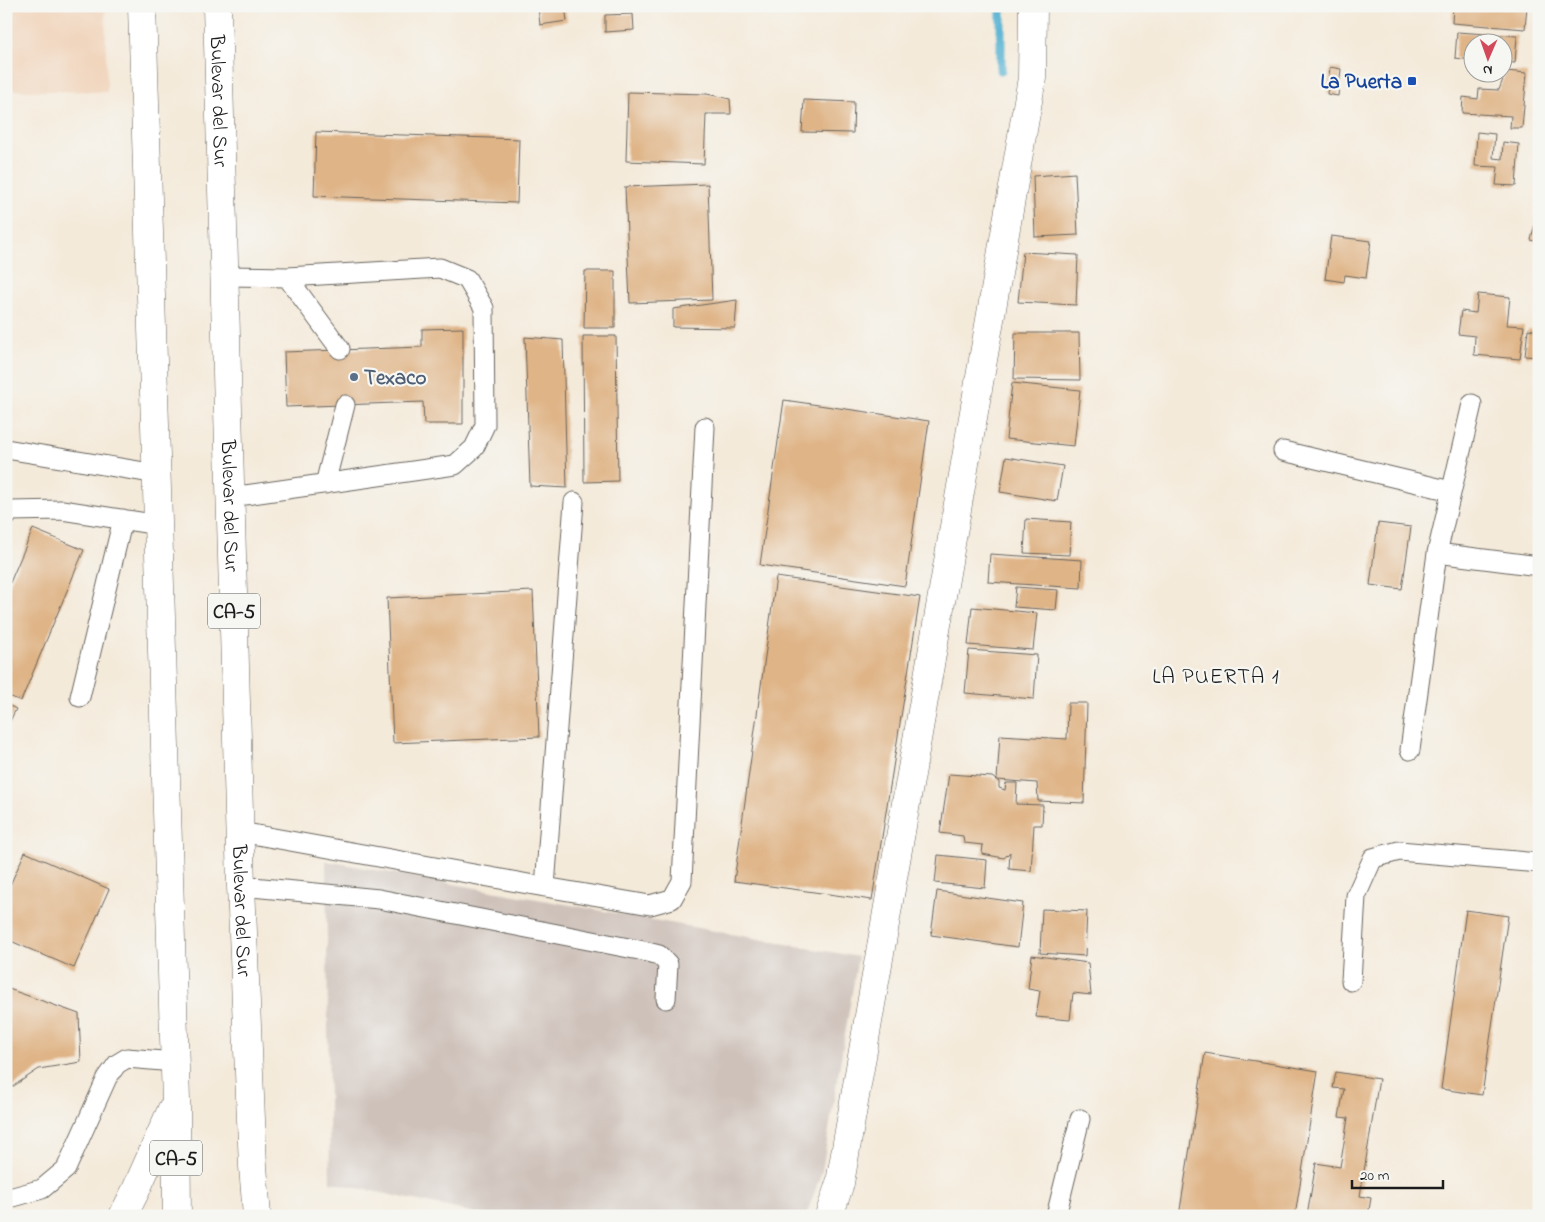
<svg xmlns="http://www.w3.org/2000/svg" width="1545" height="1222" font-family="'Indie Flower',sans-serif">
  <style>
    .built { fill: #f1d5bd }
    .industrial { fill: #cec1ba }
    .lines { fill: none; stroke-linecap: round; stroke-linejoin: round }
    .stream { stroke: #53b1d1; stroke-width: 9 }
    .building { fill: #dfb486 }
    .service-casing { stroke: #68645e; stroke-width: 21 }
    .minor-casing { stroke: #68645e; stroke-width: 29 }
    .trunk-casing { stroke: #68645e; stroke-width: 29 }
    .service { stroke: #fff; stroke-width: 19 }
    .minor { stroke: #fff; stroke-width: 28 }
    .trunk { stroke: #fff; stroke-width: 28 }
    .transit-dot { fill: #1a4fb4; stroke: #f6f6f2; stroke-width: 2 }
    .service-dot { fill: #5c6f8a; stroke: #f6f6f2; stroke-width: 2 }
    .labels { text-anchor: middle; stroke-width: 4.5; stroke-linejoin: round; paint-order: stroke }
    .shield { fill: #f6f6f2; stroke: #5d5d5c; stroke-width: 1 }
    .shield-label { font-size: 20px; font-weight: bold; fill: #1c1c1c }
    .transit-label { font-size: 21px; font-weight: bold; fill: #164399; stroke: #f6f6f2; text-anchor: end }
    .street-label { font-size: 21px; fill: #1c1c1c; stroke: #f6f6f2 }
    .service-label { font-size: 21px; font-weight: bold; fill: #4e5e75; stroke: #f6f6f2; text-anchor: start }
    .neighbourhood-label { font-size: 22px; letter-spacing: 1px; fill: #1c1c1c; stroke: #f6f6f2 }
  </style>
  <rect width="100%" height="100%" fill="#f6f6f2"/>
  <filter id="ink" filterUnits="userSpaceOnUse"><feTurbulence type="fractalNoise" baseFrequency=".02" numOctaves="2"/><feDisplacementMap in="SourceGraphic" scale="10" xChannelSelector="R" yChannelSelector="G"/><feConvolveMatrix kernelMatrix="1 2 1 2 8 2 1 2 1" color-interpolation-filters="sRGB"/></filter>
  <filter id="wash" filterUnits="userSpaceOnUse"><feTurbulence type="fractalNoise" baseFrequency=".0096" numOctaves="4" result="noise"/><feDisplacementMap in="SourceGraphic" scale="20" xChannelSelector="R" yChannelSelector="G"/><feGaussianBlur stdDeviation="1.12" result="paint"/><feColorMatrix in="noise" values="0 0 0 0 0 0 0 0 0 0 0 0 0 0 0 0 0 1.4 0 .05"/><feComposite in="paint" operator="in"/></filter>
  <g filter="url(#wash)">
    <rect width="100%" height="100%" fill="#f4eada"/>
    <path class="built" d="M6 6H105L107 92 6 90Z"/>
    <path class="industrial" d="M326 861 858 957 822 1171 806 1216H489L330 1182Z"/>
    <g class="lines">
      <path class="stream" d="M1001 70V6"/>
    </g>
    <g id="blocks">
      <path class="building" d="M545 6H565L567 21 540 25 538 7Z
        M1453 6H1527L1525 29 1452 23Z
        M633 14 634 30 605 32V15Z
        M1457 32 1517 36 1515 63 1502 62V42H1472V60L1455 58Z
        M1330 67 1341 69 1338 96 1327 94Z
        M1506 71 1527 73 1522 128H1510L1511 116 1462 113 1463 97 1478 99 1479 89 1499 90Z
        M628 92 707 94 730 99 731 114H706L704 164 626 161Z
        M804 100 854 102 853 133 802 132Z
        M316 132 519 139 517 203 314 196Z
        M1477 132 1495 134 1493 158 1502 159 1503 142 1519 144 1516 186 1496 185 1498 167 1475 166Z
        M1075 173 1078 235 1035 237 1033 176Z
        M708 184 712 300 630 303 625 187Z
        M1538 212H1539V242L1531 240Z
        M1331 236 1371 241 1366 278 1345 275 1344 282 1325 279Z
        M1023 252 1078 255 1076 305 1018 302Z
        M585 271H615V328H584Z
        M1478 294 1510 297 1507 325 1524 326 1520 359 1474 355 1475 336 1458 334 1461 311 1476 313Z
        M737 300 735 328 673 327V309Z
        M463 328V424H424L423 402 286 407 284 352 422 347V329Z
        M1528 329 1539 331V357L1525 356Z
        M1015 333H1079L1080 380 1014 379Z
        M583 336H616L618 481 584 482Z
        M525 337 563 340 567 488 530 486Z
        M1012 383 1080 390 1074 446 1006 439Z
        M784 400 929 421 905 586 760 565Z
        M1006 457 1063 466 1057 501 1000 492Z
        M1026 519 1071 522 1069 555 1024 553Z
        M1378 523 1411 527 1402 589 1370 585Z
        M33 529 84 550 21 701 6 695V592Z
        M990 554 1082 560 1081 588 988 582Z
        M776 577 920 597 872 900 734 881Z
        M1016 587 1058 590 1056 610 1014 607Z
        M533 591 539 737 393 743 387 598Z
        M972 607 1037 613 1033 650 968 645Z
        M969 650 1037 655 1034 699 965 693Z
        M1068 703H1087L1084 803 1038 801 1037 783 997 780 1000 735 1067 739Z
        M6 704 16 709 6 729Z
        M949 774 992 777 999 782V788L1005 790 1006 783H1017L1016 804 1043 805 1042 825H1034L1031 871 1009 869 1010 852 1004 858 982 854 983 845 964 843 963 836 940 833Z
        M25 852 109 889 74 968 6 939V894Z
        M938 855 987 860 985 888 935 883Z
        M937 891 1023 903 1018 947 931 935Z
        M1042 909 1087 911 1085 956 1040 953Z
        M1466 910 1508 916 1482 1095 1441 1089Z
        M1032 955 1088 963 1091 995 1073 993 1070 1020 1036 1017 1040 991 1028 989Z
        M6 988 79 1014 81 1062 39 1069 9 1089 6 1094Z
        M1205 1053 1318 1071 1295 1216H1179Z
        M1336 1072 1379 1079 1360 1196 1371 1198 1368 1216H1307L1316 1163 1340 1167 1348 1118 1339 1117 1344 1089 1333 1088Z"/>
    </g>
  </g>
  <g filter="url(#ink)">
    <use href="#blocks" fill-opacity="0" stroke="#68645e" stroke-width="1"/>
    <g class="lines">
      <defs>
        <path id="service" d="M225 276 287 277 440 268 467 279 484 308 485 425 474 448 455 465 231 497
          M287 277 340 349
          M6 449 157 474
          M1283 451 1451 491
          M325 484 345 405
          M6 517 11 511 62 510 159 525
          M1437 553 1472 404
          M80 697 123 519
          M1410 750 1437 553 1539 566
          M240 832 545 887 650 905 672 899 682 881 705 427
          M241 886 379 899 639 950 659 955 668 964 666 999
          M545 887 574 502
          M1351 981 1356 896 1373 858 1399 851 1539 863
          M6 1199 42 1189 66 1169 107 1078 117 1064 127 1058 174 1062
          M1056 1216 1080 1119"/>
        <path id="minor" d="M829 1216 840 1183 1032 78 1033 6"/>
        <g id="trunk">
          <path d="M142 6 176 1101 177 1216"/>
          <path id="s1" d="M217 6 241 886 253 1166 257 1216"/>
          <path d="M123 1216 136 1190 172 1109"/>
        </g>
      </defs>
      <use href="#service" class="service-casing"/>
      <use href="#minor" class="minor-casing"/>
      <use href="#trunk" class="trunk-casing"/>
      <use href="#service" class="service"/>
      <use href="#minor" class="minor"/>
      <use href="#trunk" class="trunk"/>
    </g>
  </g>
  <rect class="transit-dot" x="1407" y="76" width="10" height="10" rx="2.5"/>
  <circle class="service-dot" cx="354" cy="377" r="5"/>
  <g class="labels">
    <g class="shield">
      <rect x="208" y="593.5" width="52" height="35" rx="4"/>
      <rect x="150" y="1140.5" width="52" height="35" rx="4"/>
    </g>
    <g class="shield-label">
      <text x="234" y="618">CA-5</text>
      <text x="176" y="1165">CA-5</text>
    </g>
    <g class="transit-label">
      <text x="1402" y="88">La Puerta</text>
    </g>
    <g class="street-label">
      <text dy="7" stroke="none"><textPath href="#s1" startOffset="95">Bulevar del Sur</textPath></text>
      <text dy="7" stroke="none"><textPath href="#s1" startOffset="500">Bulevar del Sur</textPath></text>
      <text dy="7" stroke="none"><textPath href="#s1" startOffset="905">Bulevar del Sur</textPath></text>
    </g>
    <g class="service-label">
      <text x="364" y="384">Texaco</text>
    </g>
    <g class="neighbourhood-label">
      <text x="1216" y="683">LA PUERTA 1</text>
    </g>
  </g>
  <rect width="1545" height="1222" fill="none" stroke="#f6f6f2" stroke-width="25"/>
  <g transform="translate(1488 58) rotate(182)"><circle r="24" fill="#f6f6f2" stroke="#9f9f9c"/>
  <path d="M0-4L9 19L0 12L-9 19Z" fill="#d1495b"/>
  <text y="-8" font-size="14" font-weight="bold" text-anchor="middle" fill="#1c1c1c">N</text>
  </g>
  <path d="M1352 1180v8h91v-8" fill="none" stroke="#1c1c1c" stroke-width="2.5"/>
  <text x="1360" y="1180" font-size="15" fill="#1c1c1c" stroke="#f6f6f2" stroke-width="4" paint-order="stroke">20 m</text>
</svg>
